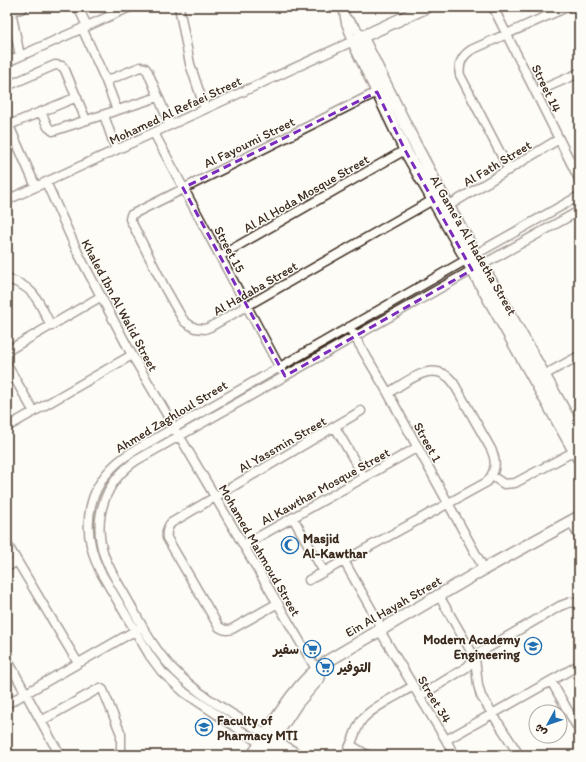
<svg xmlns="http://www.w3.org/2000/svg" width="586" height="762" font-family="Itim,'Playpen Sans Arabic',sans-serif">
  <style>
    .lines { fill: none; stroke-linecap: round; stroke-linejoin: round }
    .street-casing { stroke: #3b2a1e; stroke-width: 11 }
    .secondary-casing { stroke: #3b2a1e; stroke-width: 14 }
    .street { stroke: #fdfcf7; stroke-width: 8 }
    .secondary { stroke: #fdfcf7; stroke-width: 11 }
    .marked { fill: none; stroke: #7b2cbf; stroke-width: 3; stroke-dasharray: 8 5; stroke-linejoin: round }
    .labels { text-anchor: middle; stroke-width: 3; stroke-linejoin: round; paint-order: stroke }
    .street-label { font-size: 13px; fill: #3b2a1e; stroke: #fdfcf7 }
    .poi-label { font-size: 13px; font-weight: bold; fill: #3b2a1e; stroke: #fdfcf7; text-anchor: start }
  </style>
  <rect width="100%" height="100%" fill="#fdfcf7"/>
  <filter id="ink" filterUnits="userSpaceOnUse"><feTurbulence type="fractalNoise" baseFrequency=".025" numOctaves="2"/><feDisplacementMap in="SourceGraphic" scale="8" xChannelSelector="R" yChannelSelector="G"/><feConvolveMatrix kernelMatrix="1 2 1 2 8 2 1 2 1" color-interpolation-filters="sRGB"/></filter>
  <g filter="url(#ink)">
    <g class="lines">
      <defs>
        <path id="street" d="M78 7 87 26
          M179 7 190 64 205 109
          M493 7 579 179
          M7 11 21 9 24 7
          M11 11 20 56
          M345 17 356 28 362 37
          M82 28 106 81 117 110
          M7 62 130 7
          M106 81 140 67 145 68 148 72 170 125
          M7 86 55 65 62 66 65 70 86 120
          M377 92 131 215 130 219 165 288 182 318 185 322 195 328 205 329 210 327 438 197
          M536 92 579 73
          M41 112 48 127 53 131 158 97
          M104 115 116 150
          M7 121 36 187
          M9 125 77 97
          M154 133 281 370
          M509 170 460 75C458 64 462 56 471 50L567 7
          M46 182 78 253 132 355 319 674
          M7 200 353 41 346 23 343 7
          M448 206 559 139
          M476 254 579 196
          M220 256 405 150
          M482 265 579 211
          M7 279C35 286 39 303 51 326
          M349 327 388 393 484 569
          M7 351 100 297
          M7 365 34 412
          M544 375 579 356
          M7 427 132 355
          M335 427 364 477
          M492 476 504 484 515 483 575 451
          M293 518 324 572
          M574 527 579 537
          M7 544 78 663
          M244 545 418 447
          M344 561 382 628
          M7 567 17 561
          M309 580 487 482C496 471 497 462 491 449L453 382C434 358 408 381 388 393
          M442 601 475 658 478 685 481 696 519 755
          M278 603 232 629C227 631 224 630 219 627L167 538C166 532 167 528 171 523L361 411
          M383 636 446 740 454 755
          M7 659 53 743 61 755
          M551 681 579 730
          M420 696 467 667 478 654 486 649 560 606 571 602 579 604
          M7 704 138 629
          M41 721 100 688 103 690 121 734V755
          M266 735C237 716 202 698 177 673 157 654 144 630 131 606 122 589 110 572 104 555 92 518 105 481 137 460L472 270
          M446 740 579 665
          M261 744 185 693 162 672 150 656 100 571C78 525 88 479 132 452L466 260
          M352 746 367 755
          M345 755C353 743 354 732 361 721 370 708 399 695 413 686"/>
        <path id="secondary" d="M427 7 353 41 405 150 579 459
          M362 37 415 144 442 195 579 437
          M268 736 297 755
          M263 745 278 755
          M253 755C275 722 294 685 326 662L484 569 579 517
          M263 755 297 703 319 678"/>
      </defs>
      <use href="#street" class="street-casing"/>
      <use href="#secondary" class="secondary-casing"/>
      <use href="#street" class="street"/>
      <use href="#secondary" class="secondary"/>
    </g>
  </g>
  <path d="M0 0H586V762H0ZM377 92 405 150 472 270 285 376 183 188Z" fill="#fdfcf7" fill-opacity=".55" fill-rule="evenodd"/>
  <path class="marked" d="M377 92 405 150 472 270 285 376 183 188Z"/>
  <defs>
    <symbol id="mosque-ring" viewBox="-11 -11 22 22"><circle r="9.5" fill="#fdfcf7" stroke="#1f6fb2" stroke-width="1.5"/><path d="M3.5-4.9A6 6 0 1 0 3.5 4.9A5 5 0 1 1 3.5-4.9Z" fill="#1f6fb2"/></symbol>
    <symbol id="university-ring" viewBox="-11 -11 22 22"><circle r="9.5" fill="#fdfcf7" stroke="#1f6fb2" stroke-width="1.5"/><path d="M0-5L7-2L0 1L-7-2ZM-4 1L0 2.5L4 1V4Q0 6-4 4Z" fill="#1f6fb2"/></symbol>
    <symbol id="supermarket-ring" viewBox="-11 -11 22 22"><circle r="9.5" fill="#fdfcf7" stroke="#1f6fb2" stroke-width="1.5"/><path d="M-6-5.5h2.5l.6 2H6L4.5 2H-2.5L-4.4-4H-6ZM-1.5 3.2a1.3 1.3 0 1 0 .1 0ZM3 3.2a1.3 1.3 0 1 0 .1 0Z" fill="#1f6fb2"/></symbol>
  </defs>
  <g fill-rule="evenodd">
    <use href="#mosque-ring" x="280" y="535" width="20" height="20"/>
    <use href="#university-ring" x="523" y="636" width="20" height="20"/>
    <use href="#supermarket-ring" x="302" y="639" width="20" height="20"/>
    <use href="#supermarket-ring" x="315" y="657" width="20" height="20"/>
    <use href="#university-ring" x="194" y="717" width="20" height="20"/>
  </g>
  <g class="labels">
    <g class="street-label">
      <text transform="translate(547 88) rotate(64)" y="5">Street 14</text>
      <text transform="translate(175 110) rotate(-25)" y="5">Mohamed Al Refaei Street</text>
      <text transform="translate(249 142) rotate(-26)" y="5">Al Fayoumi Street</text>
      <text transform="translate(497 163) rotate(-31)" y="5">Al Fath Street</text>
      <text transform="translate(306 193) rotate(-30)" y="5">Al Al Hoda Mosque Street</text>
      <text transform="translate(474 245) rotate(60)" y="5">Al Game'a Al Hadetha Street</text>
      <text transform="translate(230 249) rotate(62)" y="5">Street 15</text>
      <text transform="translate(255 288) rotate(-30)" y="5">Al Hadaba Street</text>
      <text transform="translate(120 305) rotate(62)" y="5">Khaled Ibn Al Walid Street</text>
      <text transform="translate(171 416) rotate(-31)" y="5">Ahmed Zaghloul Street</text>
      <text transform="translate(428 442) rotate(61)" y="5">Street 1</text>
      <text transform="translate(282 444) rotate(-30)" y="5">Al Yassmin Street</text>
      <text transform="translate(325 486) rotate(-29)" y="5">Al Kawthar Mosque Street</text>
      <text transform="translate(260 550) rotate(60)" y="5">Mohamed Mahmoud Street</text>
      <text transform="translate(393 606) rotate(-30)" y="5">Ein Al Hayah Street</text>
      <text transform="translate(435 699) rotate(59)" y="5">Street 34</text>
    </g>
    <g class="poi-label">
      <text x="303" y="543">Masjid<tspan x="303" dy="15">Al-Kawthar</tspan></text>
      <text x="520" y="644" text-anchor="end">Modern Academy<tspan x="520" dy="15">Engineering</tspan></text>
      <text x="299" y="654" text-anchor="end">سفير</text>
      <text x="338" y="672">التوفير</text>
      <text x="217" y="725">Faculty of<tspan x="217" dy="15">Pharmacy MTI</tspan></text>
    </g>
  </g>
  <rect width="586" height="762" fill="none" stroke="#fdfcf7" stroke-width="24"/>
  <rect x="12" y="12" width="562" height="738" fill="none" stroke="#3b2a1e" stroke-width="1.5" filter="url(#ink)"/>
  <g transform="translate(548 724) rotate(230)"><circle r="19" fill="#fdfcf7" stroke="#afa8a0"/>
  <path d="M0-3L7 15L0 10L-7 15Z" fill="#1f6fb2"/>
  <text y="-6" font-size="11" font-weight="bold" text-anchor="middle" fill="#3b2a1e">ش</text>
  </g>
</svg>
